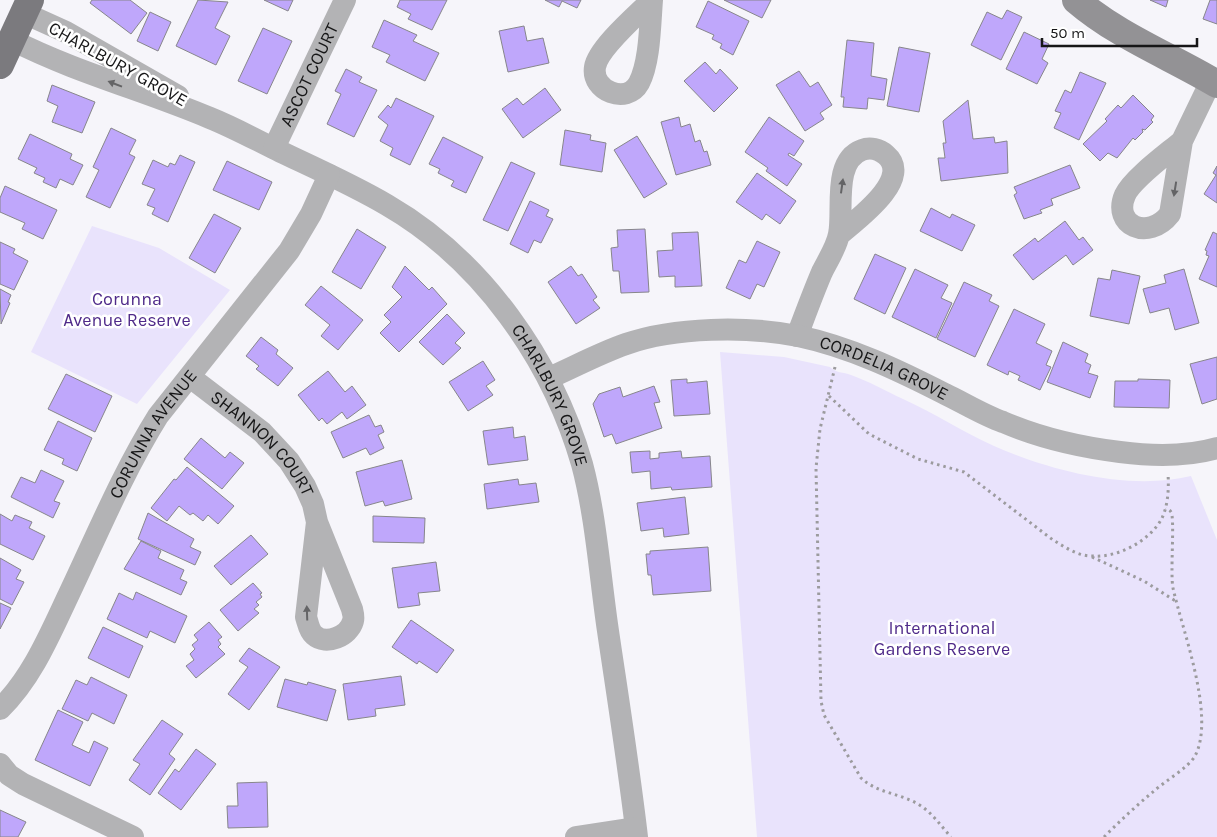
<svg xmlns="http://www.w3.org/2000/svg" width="1217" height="837" font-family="Karla,sans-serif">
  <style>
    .green { fill: #e9e3fc }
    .building { fill: #bfa7fb; stroke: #87868b }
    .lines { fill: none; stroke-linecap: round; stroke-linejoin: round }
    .path { stroke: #9c9b9e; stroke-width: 3; stroke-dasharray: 2.5 4; stroke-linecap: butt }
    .street { stroke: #b3b3b5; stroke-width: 22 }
    .secondary { stroke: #939295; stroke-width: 28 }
    .primary { stroke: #7b7a7e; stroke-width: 28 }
    .oneway { fill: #646466 }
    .labels { text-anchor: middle; stroke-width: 5; stroke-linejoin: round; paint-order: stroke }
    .street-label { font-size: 18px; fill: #161617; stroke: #fff }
    .park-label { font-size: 18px; fill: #4f2a89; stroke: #fff }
  </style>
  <rect width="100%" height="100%" fill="#f6f5fa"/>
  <path class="green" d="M92 226 159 248 230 290 137 404 31 352Z
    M720 352 784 357 830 367C836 373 843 372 851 375 868 381 886 391 903 399 934 413 963 432 994 446 1051 471 1129 491 1191 476L1217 540V837H757Z"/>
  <path class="building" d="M92 0H130L147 13 131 34 90 3Z
    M198 0 228 2 215 28 230 36 216 65 176 46Z
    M264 0H293L288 11Z
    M400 0H447L432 30 408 19 411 14 397 7Z
    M545 0H581L577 8 562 1 559 7Z
    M724 0H771L762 18Z
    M1150 0H1168L1166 7Z
    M1210 0H1217V24L1203 19Z
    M708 1 749 21 733 55 720 48 722 44 712 39 714 35 696 27Z
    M1007 10 1022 17 1001 60 971 45 987 12 1002 19Z
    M150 12 171 22 158 51 137 41Z
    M384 20 417 35 413 41 439 53 425 81 386 62 390 55 372 47Z
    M524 26 527 41 543 38 549 63 508 72 499 31Z
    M263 28 292 41 267 94 238 81Z
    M1024 32 1049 44 1042 59 1048 63 1037 84 1006 69Z
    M847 40 874 43 871 76 887 79 884 100 868 98 867 109 843 107 844 97H841Z
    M899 47 930 53 919 112 887 106Z
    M705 62 716 74 720 69 738 88 714 112 684 81Z
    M346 69 362 77 359 82 377 90 354 137 327 124 341 94 335 91Z
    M799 71 810 87 818 82 832 105 820 113 824 119 805 131 776 85Z
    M1080 72 1106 83 1079 140 1054 128 1061 113 1055 111 1065 90 1071 93Z
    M52 85 95 102 82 133 52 122 58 106 47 101Z
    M545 88 561 110 523 138 502 109 517 98 523 105Z
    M1133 95 1154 116 1151 120 1153 122 1145 130 1142 129 1143 132 1135 140 1133 138 1117 158 1108 153 1100 161 1083 144 1107 121 1105 119 1118 105 1121 108Z
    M396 98 434 116 410 165 390 155 393 148 380 141 388 125 378 117 388 105 391 108Z
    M968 100 973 139 994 137 995 143 1007 141 1008 173 941 181 938 158H945L943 143H946L943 121Z
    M679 117 681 127 690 124 695 142 700 140 704 152 707 151 711 165 676 175 661 122Z
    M769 117 804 141 794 156 789 153 788 155 802 164 787 186 766 171 768 168 745 152Z
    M111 128 136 140 129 154 135 157 110 208 86 197 99 170 93 167Z
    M565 130 591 135 590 140 606 143 602 172 560 165Z
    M30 134 72 154 70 159 83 165 73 185 60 179 56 188 43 182 45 178 34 173 37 168 18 159Z
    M637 136 667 184 644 198 614 150Z
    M443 137 483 157 466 193 451 186 454 181 438 173 440 169 429 164Z
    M180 155 195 162 168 222 152 214 155 208 147 205 155 189 142 184 153 160 168 167 170 163 175 165Z
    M227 161 272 182 259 210 213 190Z
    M511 162 535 173 508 231 483 220Z
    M1070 165 1080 188 1051 199 1053 205 1040 210 1042 213 1024 219 1014 195 1017 193 1014 187Z
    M1217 166V203L1204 194 1216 175 1213 173Z
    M757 173 796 201 780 224 766 214 762 220 736 202Z
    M5 186 57 210 43 239 22 229 25 223 0 212V198Z
    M530 201 549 210 546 216 553 219 541 243 534 240 528 253 510 244Z
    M931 208 950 218 952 214 975 225 962 251 920 231Z
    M214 214 241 228 215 273 189 258Z
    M1065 221 1079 240 1083 237 1093 250 1073 265 1066 255 1033 280 1013 255 1035 238 1038 242Z
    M357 229 386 247 361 289 332 272Z
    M645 229 649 292 621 293 619 271H613L611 248 618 247 617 230Z
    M698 232 702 286 675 287V276L659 277 657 251 673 250 672 233Z
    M1213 232 1217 234V287L1199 279 1209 256 1206 255 1207 251 1205 250Z
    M757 241 780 252 764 287 757 284 750 299 726 288 739 260 746 263Z
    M0 242 15 249 13 253 28 261 14 290 0 284Z
    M875 254 906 268 885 314 854 299Z
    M405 266 429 290 432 287 447 304 399 352 380 333 391 322 384 315 402 297 392 287Z
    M571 266 578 276 582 274 597 297 593 300 600 308 576 324 548 282Z
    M915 269 948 285 941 298 952 303 936 338 892 317Z
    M1184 269 1199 323 1175 330 1169 308 1150 313 1143 289 1166 283 1164 275Z
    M1112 270 1140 276 1129 324 1090 316 1098 278 1110 280Z
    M964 282 992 295 989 301 999 306 975 357 937 339Z
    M321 286 363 320 338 350 321 336 330 325 305 305Z
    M0 289 11 295 8 302 10 303 1 324Z
    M1014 309 1045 324 1036 343 1052 351 1046 365 1051 367 1040 390 1018 380 1020 376 1009 371 1008 375 987 365Z
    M447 314 465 333 455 343 461 348 443 365 419 342Z
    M261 337 278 350 276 354 293 368 278 386 256 369 259 366 246 356Z
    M1063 342 1088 354 1085 362 1091 365 1088 373 1098 376 1090 398 1047 382Z
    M1217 357V399L1202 404 1190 364Z
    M483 361 495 380 486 386 493 395 468 411 449 382Z
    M328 371 345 392 352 386 366 405 347 419 342 412 327 424 322 418 319 421 298 395Z
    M66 374 112 396 95 432 48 409Z
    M687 379V383L707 381 710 414 674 416 671 380Z
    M1138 379 1170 380 1169 408 1114 407 1115 381H1138Z
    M654 386 660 402 654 403 662 428 616 444 612 434 604 437 593 404 599 394 620 387 623 397Z
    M369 415 375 427 381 425 384 432 378 435 384 448 370 455 366 448 343 458 331 432Z
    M58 421 92 438 77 471 62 464 64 459 44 450Z
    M513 427 514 438 525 436 528 460 488 465 483 431Z
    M201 438 225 458 230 452 244 463 222 489 184 459Z
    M650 451V459L659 458V453L681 451 682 458 710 456 712 487 672 490 671 487 651 489 650 471 632 473 630 452Z
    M402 460 412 499 385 506 383 501 365 506 356 472Z
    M187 467 234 506 218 524 208 515 203 521 193 513 190 515 179 506 167 521 151 508 174 479 176 480Z
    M41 470 64 481 54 501 60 503 53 518 11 497 21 477 35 483Z
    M518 479 519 485 536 483 539 502 487 509 484 484Z
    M685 497 689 534 664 537 663 528 641 531 637 503Z
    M148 513 194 539 190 547 201 552 195 565 138 539Z
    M0 514 12 521 15 515 32 522 29 528 45 536 33 560 0 544Z
    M373 516 425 518 424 543 373 542Z
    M251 535 268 554 231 585 214 566Z
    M141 541 161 551 158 558 184 570 180 579 187 582 181 595 124 569Z
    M708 547 711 591 653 595 651 575H648L646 554H650V551Z
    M0 558 21 570 16 579 24 582 12 605 0 599Z
    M436 562 440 591 418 593 420 605 398 608 392 568Z
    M253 583 262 593 260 594 262 597 256 602 259 605 254 609 259 613 238 631 220 610Z
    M136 592 187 616 175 643 150 631 147 638 107 619 119 593 133 600Z
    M0 603 11 608 0 629Z
    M411 620 454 650 437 673 419 661 417 664 392 647Z
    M209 622 222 637 218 640 221 644 218 647 225 654 196 678 186 666 194 660 190 654 195 649 192 645 198 640 194 635Z
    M103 627 143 646 129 678 88 658Z
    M249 648 280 667 249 710 228 694 248 667 239 661Z
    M401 676 405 705 375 709 376 716 348 720 343 684Z
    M91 677 127 695 114 724 92 713 88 721 62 709 76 680 87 685Z
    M285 679 307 685 308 682 336 690 327 721 277 707Z
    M58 710 83 722 72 745 89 753 94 741 108 748 90 786 35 760Z
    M162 720 183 734 169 754 175 759 150 795 129 780 140 764 133 760Z
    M196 749 216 764 181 810 158 793 175 769 179 772Z
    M267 782 268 827 228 828 227 806H238L237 783Z
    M0 810 26 822 18 837H0Z"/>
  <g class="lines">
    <path class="path" d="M835 367 820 429 816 468 821 701 824 715 861 778C878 794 902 793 921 806 933 814 941 826 951 837
      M829 396 869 434 918 459 964 472 1053 540C1065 547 1077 556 1092 556 1117 558 1148 542 1161 520 1168 507 1169 489 1168 474
      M1092 557 1144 581 1177 602
      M1104 837C1120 821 1137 805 1154 791 1165 781 1188 768 1195 756 1216 716 1182 630 1173 588 1170 574 1175 518 1171 512 1170 510 1167 509 1166 508"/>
    <g class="street">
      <path d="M652 0C650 24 650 62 639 83 627 105 591 91 595 67 598 48 638 14 652 0Z"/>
      <path d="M24 13 66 32 178 96"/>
      <path id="s1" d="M12 40C77 73 144 90 210 118 235 128 258 141 281 152 317 169 353 185 387 205 482 260 552 360 582 464 596 516 600 577 608 631 618 699 629 768 637 837"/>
      <path d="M1182 141C1168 153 1132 179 1125 195 1112 225 1148 242 1170 214L1182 141 1211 81"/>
      <path id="s2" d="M274 148 345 0"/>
      <path d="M797 336C805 315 813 293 822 272 828 260 837 246 839 234 844 211 832 161 862 150 870 147 879 149 886 155 914 179 855 221 839 235"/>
      <path id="s3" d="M190 377 262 432 289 461 305 486 313 504 317 522 352 609C353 613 354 618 353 621 349 636 326 646 314 635 309 631 308 623 306 617L317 522"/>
      <path id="s4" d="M549 378C574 367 600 353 626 344 675 327 747 326 798 336 850 347 898 370 945 394 964 403 983 415 1003 422 1040 438 1079 447 1120 452 1151 456 1186 457 1217 448"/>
      <path id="s5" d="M0 709C32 678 50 634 69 594 97 535 123 472 158 416L289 251 311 214 329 175"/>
      <path d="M0 764 9 775 23 784 133 837"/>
      <path d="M576 837 635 828"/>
    </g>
    <path class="secondary" d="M1076 0C1118 36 1170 56 1217 84"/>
    <path class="primary" d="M0 65 30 0"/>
  </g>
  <defs><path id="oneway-solid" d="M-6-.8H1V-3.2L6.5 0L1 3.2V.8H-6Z" transform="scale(1.25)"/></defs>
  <g class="oneway">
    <use href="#oneway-solid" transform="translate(115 84) rotate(-159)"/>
    <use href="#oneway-solid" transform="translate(842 186) rotate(-82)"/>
    <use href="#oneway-solid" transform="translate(1175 189) rotate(99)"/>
    <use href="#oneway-solid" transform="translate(307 613) rotate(-92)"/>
  </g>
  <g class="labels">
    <g class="street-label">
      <text transform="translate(118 64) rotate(29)" y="6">CHARLBURY GROVE</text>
      <text dy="6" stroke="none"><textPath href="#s2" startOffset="81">ASCOT COURT</textPath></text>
      <text dy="6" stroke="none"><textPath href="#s4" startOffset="350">CORDELIA GROVE</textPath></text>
      <text dy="6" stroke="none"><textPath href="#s1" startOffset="666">CHARLBURY GROVE</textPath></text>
      <text dy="6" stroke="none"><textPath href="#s5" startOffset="316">CORUNNA AVENUE</textPath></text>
      <text dy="6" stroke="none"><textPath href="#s3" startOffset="99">SHANNON COURT</textPath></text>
    </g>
    <g class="park-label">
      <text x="127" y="305">Corunna<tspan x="127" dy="21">Avenue Reserve</tspan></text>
      <text x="942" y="634">International<tspan x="942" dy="21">Gardens Reserve</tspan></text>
    </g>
  </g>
  <path d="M1042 38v8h155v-8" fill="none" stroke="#161617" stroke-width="2.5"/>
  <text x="1050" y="38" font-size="15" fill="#161617" stroke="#ffffff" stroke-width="4" paint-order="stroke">50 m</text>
</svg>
